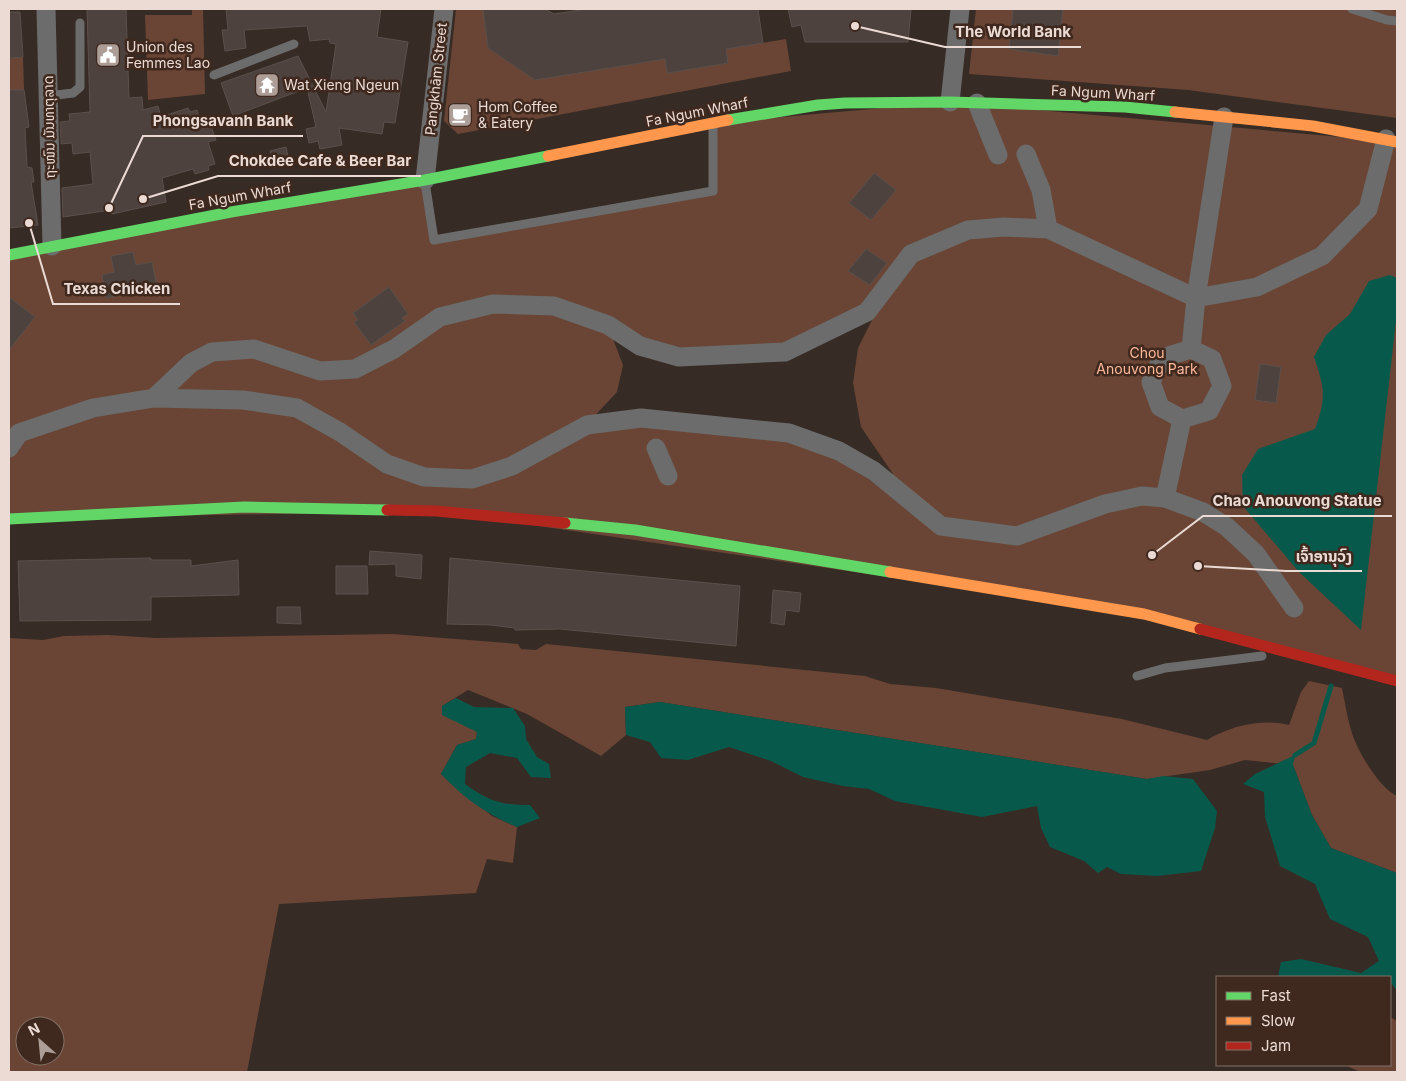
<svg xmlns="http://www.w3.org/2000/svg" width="1406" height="1081" font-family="Inter,'Noto Sans Lao',sans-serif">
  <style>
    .green { fill: #6a4535; fill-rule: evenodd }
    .water { fill: #075a4b }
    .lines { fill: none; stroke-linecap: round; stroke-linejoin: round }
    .stream { stroke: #075a4b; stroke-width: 5 }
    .building { fill: #4d423e; stroke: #5b504c }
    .lane { stroke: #6b6c6b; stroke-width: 9 }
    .street { stroke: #6b6c6b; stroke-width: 19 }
    .fast { stroke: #63d668; stroke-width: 11 }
    .slow { stroke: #ff974d; stroke-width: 11 }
    .jam { stroke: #b3261e; stroke-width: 11 }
    .labels { text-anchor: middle; stroke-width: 5; stroke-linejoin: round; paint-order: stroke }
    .poi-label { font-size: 14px; fill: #ebdbd4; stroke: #3f281d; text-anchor: start }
    .street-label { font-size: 14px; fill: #ebdbd4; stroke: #3f281d }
    .park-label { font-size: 14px; fill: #fcb99b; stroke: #3f281d }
    .leader { fill: none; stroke: #ebdbd4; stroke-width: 2 }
    .callout-dot { fill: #ebdbd4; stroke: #3f281d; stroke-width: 2 }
    .callout-label { font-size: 15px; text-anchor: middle; font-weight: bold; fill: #ebdbd4; stroke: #3f281d; stroke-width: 5; stroke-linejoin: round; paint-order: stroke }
  </style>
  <rect width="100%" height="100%" fill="#372b25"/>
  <path class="green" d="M192 9H203L205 94 148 100 145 15H192Z
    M456 9H483L488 48 535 80 665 59 668 73 728 63 726 49 786 39 791 71 458 134 444 121Z
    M976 9H1397V118L1188 90 969 74Z
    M23 57 24 90H9V58Z
    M950 102 1397 142V681L1144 614 436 511 9 519V255L425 180 434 240 712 191 713 123ZM873 318 858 348 853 383 861 427 893 474 887 482 789 433 587 424 617 392 623 365 608 326 679 357 785 352Z
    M392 634 518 644 521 649 536 650 546 644 865 676 890 684 936 688 1122 719 1207 740C1229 726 1264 718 1289 725L1301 692 1309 681 1342 688C1345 702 1347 717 1351 730 1356 749 1379 788 1397 796V873L1331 848 1312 815 1293 765 1245 760 1210 770 1147 779 660 702 625 707 626 735 601 756 527 714 468 690 442 706 477 732 476 739 457 745 441 774 492 816 517 827 513 863 487 859 476 893 279 904 247 1072H9V638L43 640 64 636 108 635 156 638ZM25 1026H55V1056H25Z
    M1390 1017 1397 1021V1072H1360L1345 1065H1390Z"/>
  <path class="water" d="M1390 275 1397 278V312L1361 630 1299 572 1243 506 1242 475 1258 449 1315 429C1327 397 1324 387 1314 357L1326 335 1350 314 1369 281Z
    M456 698 474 707 513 708 525 726 526 739 537 757 549 764 551 778 531 777 517 758 490 753 466 767 465 784C489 801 500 805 530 805L540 818 517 827C485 813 465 799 441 774L457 745 476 739 477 732 442 715V706Z
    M660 702 1147 779 1163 776 1193 779 1217 811 1215 828 1201 871 1157 876 1121 874 1107 867 1098 873 1084 861 1050 847 1041 828 1037 806 982 817 895 801 869 789 843 786 803 777 771 761 729 747 688 760 661 758 650 742 626 735 625 707Z
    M1295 755 1293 765 1312 815 1331 848 1397 873V991L1392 984H1390V977H1278L1281 962 1301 959 1361 973 1379 961 1368 937 1330 919 1315 884 1280 866 1265 817 1264 792 1243 784 1255 774Z"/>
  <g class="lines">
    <path class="stream" d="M1295 755 1314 743 1331 686"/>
  </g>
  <path class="building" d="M87 9H126L129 98 142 97 143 110 158 106 161 117 188 108 190 112 197 110 203 129 211 126 216 140 208 142 215 164 208 166 209 170 195 174 193 169 162 178 166 202 112 214 111 210 63 217 62 188 93 184 90 152 73 154 72 143 61 144V141L60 122 70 121 69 114 90 112Z
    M226 9H381L377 37 408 42 395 123 384 122 382 134 339 128 342 145 320 149 318 141 309 143 306 129 316 127 307 88 233 116 221 83 298 56 326 112 336 44 330 43 329 39 310 41 307 26 244 30 246 48 225 51 222 30H228Z
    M483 9H545L554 14 587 9H758L763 43 726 49 728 63 667 73 665 59 535 80 488 48Z
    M788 9H911L908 42H805L801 25 792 27Z
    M1013 9H1063L1058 56 1009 49Z
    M9 12H20L23 57 9 58Z
    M9 90H24L29 127 25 128 27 167 32 168 34 182H31L38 225 9 228Z
    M286 147 289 161 274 165 270 151Z
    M874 173 896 190 871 220 849 203Z
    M866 249 887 263 870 285 848 271Z
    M133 252 136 265 152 262 157 287 106 298 102 275 114 272 111 256Z
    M389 287 408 314 402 318 405 321 371 345 354 322 358 320 353 313Z
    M9 297 35 317 9 350Z
    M1260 364 1281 367 1276 403 1255 400Z
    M370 551 422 555 421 579 396 576V564L369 565Z
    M151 558V560H191V566L238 560 239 595 151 597V620L20 621 18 561Z
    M450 558 740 586 736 646 560 629 515 630V628L491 625 447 624Z
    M336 566H367L368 594H336Z
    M773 590 801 593 799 612 786 610 784 625 771 623Z
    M277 607H300L301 624 277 623Z"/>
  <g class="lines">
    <path class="lane" d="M1352 9 1387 20 1397 21
      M214 75 294 44
      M48 96 73 93 80 87V23
      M425 182 434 240 713 191V125
      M1137 676 1165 668 1262 656"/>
    <path class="street" d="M46 9 52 246
      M950 102 960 9
      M977 103 998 155
      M1026 154 1041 190 1048 229
      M425 180 444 9
      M1191 349 1196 298 1224 117
      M1191 349 1212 359 1222 386 1209 411 1182 419 1160 407 1151 382 1162 358Z
      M154 398 243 400 297 408 340 432 387 464 424 477 472 479 512 466 587 425 641 418 789 433 839 451 874 471 941 526 1017 536 1105 504 1142 496 1165 498 1203 512 1227 527 1256 554 1294 608
      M9 448 19 433 93 408 154 398 191 363 212 352 254 349 320 371 355 369 394 349 440 317 493 304 554 306 608 325 640 346 679 357 785 352 867 312 911 254 968 230 1004 227 1048 229 1196 298 1257 287 1322 256 1368 209 1386 139
      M656 448 668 476
      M1165 498 1182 419"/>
    <path class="fast" d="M728 120 818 105 845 103 950 102 1125 107 1175 112
      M9 255 231 212 425 180 548 156
      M9 519 244 507 387 510
      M565 523 635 530 890 572"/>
    <path class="slow" d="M1175 112 1313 126 1397 142
      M548 156 728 120
      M890 572 1144 614 1200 629"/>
    <path class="jam" d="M387 510 436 511 565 523
      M1200 629 1397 681"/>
  </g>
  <defs>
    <symbol id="civic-square" viewBox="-11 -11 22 22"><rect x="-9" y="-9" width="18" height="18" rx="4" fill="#ac9d97" stroke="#3f281d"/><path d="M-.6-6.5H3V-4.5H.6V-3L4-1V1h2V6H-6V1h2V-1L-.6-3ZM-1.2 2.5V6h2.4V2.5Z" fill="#fff"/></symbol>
    <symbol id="temple-square" viewBox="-11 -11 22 22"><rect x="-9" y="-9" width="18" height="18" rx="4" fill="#ac9d97" stroke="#3f281d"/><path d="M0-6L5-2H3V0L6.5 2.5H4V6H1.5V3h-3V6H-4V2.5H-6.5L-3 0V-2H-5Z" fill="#fff"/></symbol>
    <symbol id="cafe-square" viewBox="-11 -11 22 22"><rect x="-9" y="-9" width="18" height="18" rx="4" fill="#ac9d97" stroke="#3f281d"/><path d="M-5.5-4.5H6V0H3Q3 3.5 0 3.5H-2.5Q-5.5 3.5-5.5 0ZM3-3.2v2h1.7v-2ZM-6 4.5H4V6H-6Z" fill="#fff"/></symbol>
  </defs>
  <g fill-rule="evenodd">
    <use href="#civic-square" x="94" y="41" width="28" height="28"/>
    <use href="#temple-square" x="253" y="71" width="28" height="28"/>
    <use href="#cafe-square" x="446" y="101" width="28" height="28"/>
  </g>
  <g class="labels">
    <g class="poi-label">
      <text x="126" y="52">Union des<tspan x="126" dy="16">Femmes Lao</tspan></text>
      <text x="284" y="90">Wat Xieng Ngeun</text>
      <text x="478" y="112">Hom Coffee<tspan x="478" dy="16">&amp; Eatery</tspan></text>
    </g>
    <g class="street-label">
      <text transform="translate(436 79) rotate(-84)" y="5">Pangkhām Street</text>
      <text transform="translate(1103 93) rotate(3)" y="5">Fa Ngum Wharf</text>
      <text transform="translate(697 112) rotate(-11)" y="5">Fa Ngum Wharf</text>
      <text transform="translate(49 127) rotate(-91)" y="5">ຖະໜົນ ມັນທາຕຸລາດ</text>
      <text transform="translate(240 196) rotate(-10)" y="5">Fa Ngum Wharf</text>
    </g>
    <g class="park-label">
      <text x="1147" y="358">Chou<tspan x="1147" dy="16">Anouvong Park</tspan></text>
    </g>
  </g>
  <path class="leader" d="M855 26L945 47H1081M109 208L143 136H303M143 199L218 176H421M29 223L53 304H180M1152 555L1203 516H1392M1198 566L1286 571H1362"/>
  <g class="callout-dot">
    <circle cx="855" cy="26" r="5"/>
    <circle cx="109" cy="208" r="5"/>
    <circle cx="143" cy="199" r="5"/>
    <circle cx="29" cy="223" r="5"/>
    <circle cx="1152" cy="555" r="5"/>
    <circle cx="1198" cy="566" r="5"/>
  </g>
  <g class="callout-label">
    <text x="1013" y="37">The World Bank</text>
    <text x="223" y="126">Phongsavanh Bank</text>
    <text x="320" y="166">Chokdee Cafe &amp; Beer Bar</text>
    <text x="117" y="294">Texas Chicken</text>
    <text x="1297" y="506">Chao Anouvong Statue</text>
    <text x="1324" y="562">ເຈົ້າອານຸວົງ</text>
  </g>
  <rect width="1406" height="1081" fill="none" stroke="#ebdbd4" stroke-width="20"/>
  <rect x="1216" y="976" width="175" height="90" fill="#3f281d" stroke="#847066"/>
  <rect x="1226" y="992" width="25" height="8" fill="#63d668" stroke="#847066"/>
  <text x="1261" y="1001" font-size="15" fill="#ebdbd4">Fast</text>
  <rect x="1226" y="1017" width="25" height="8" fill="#ff974d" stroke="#847066"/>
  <text x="1261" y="1026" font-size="15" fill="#ebdbd4">Slow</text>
  <rect x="1226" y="1042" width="25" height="8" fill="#b3261e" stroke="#847066"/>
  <text x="1261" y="1051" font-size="15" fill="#ebdbd4">Jam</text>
  <g transform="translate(40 1041) rotate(333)"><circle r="24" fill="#3f281d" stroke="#847066"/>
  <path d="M0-4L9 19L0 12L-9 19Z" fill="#ac9d97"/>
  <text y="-8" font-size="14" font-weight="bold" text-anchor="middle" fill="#ebdbd4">N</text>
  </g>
</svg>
